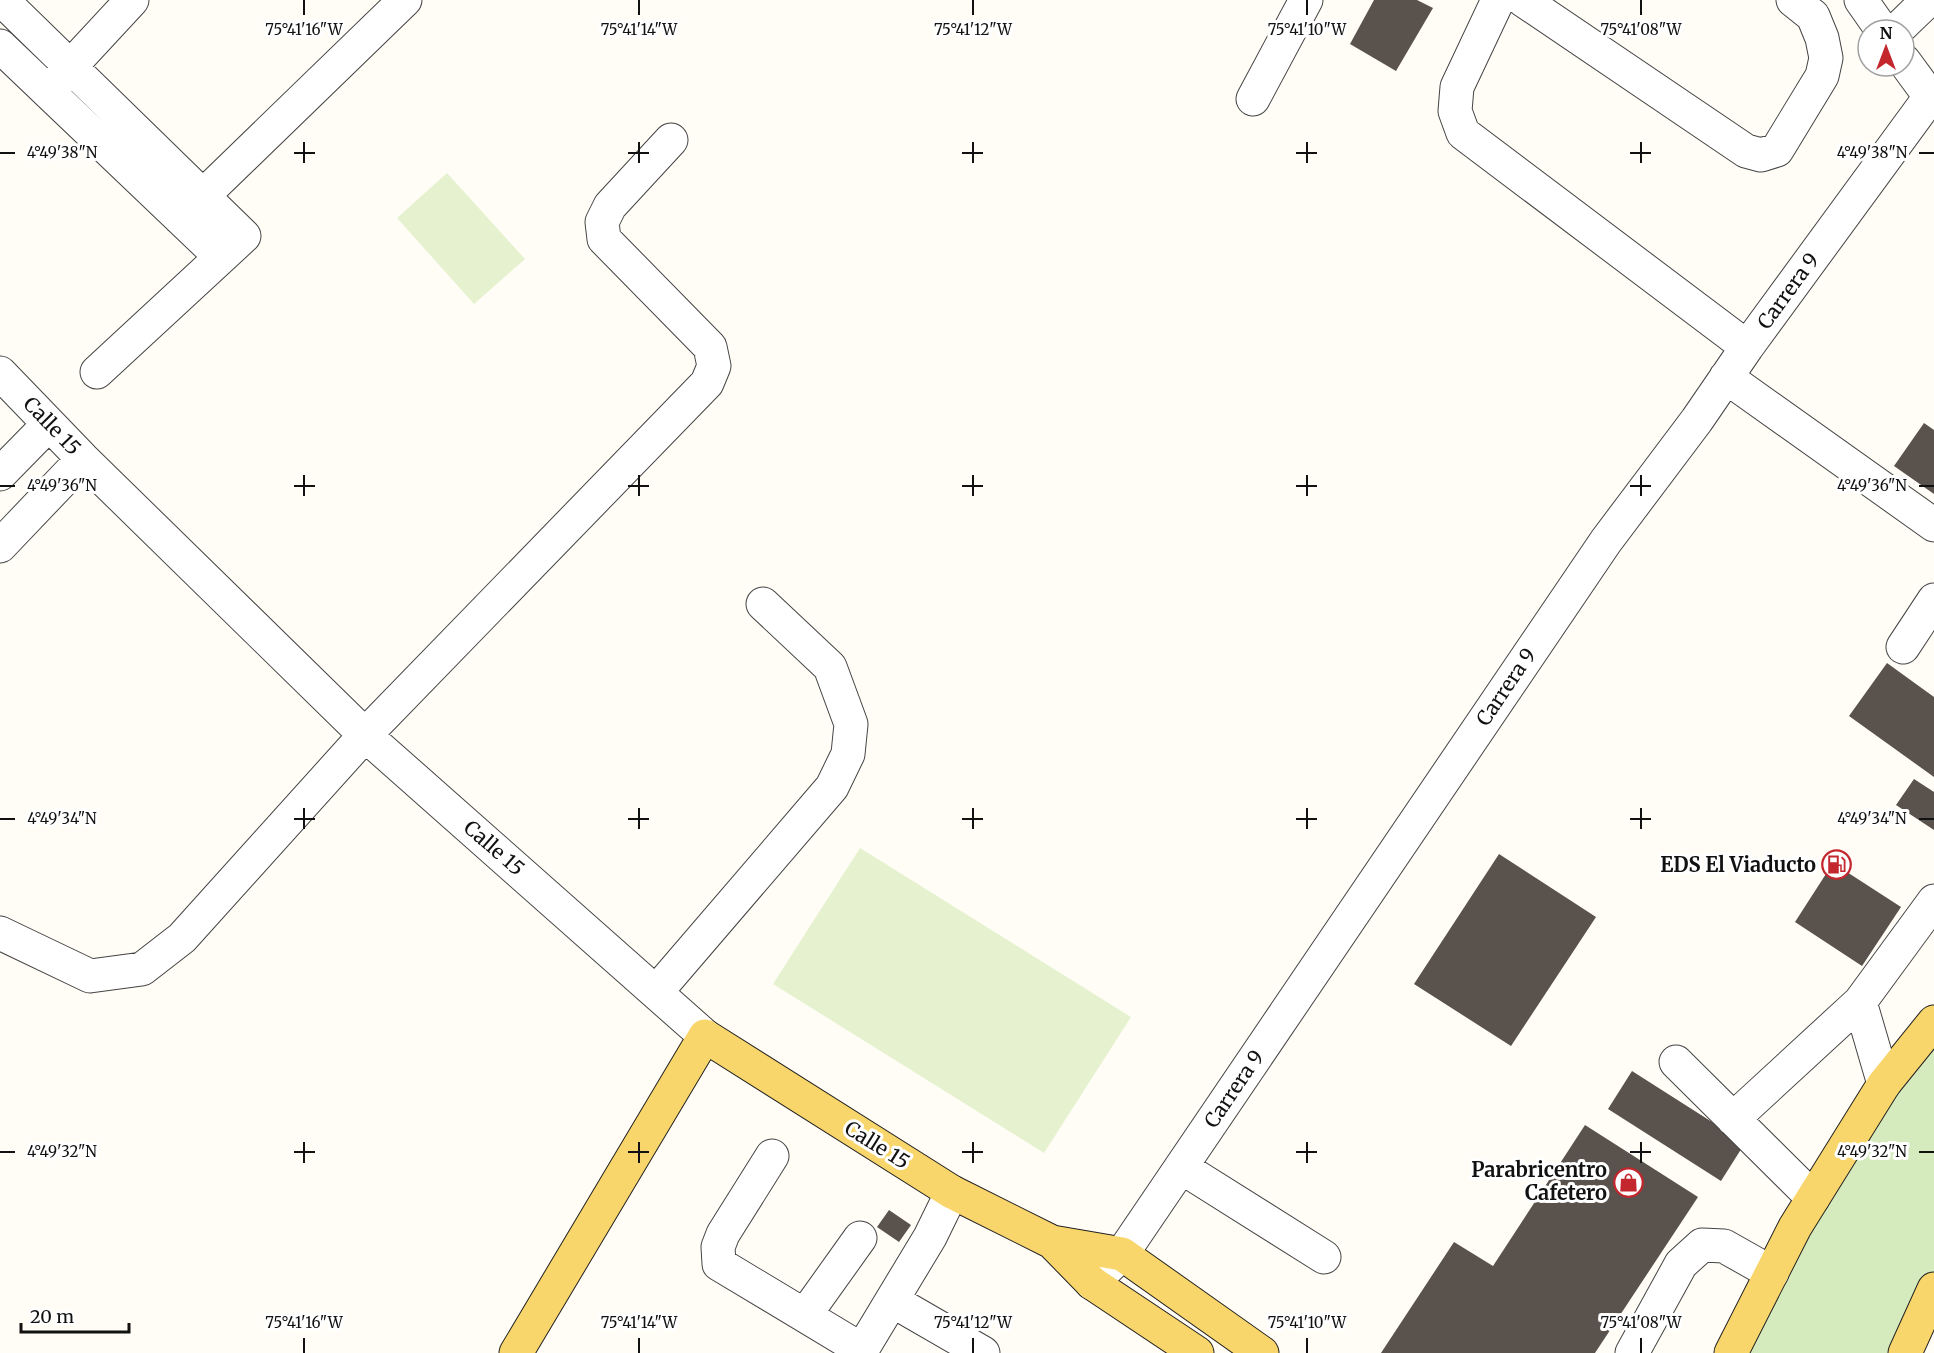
<svg xmlns="http://www.w3.org/2000/svg" width="1934" height="1353" font-family="Merriweather,serif">
  <style>
    .green { fill: #d5ebbd }
    .pitch { fill: #e6f2cf }
    .building { fill: #5a524d }
    .lines { fill: none; stroke-linecap: round; stroke-linejoin: round }
    .minor-casing { stroke: #444; stroke-width: 35 }
    .major-casing { stroke: #222; stroke-width: 35 }
    .minor { stroke: #fff; stroke-width: 33 }
    .major { stroke: #f9d66b; stroke-width: 33 }
    .ticks { fill: none; stroke: #111; stroke-width: 2 }
    .labels { text-anchor: middle; stroke-width: 6; stroke-linejoin: round; paint-order: stroke }
    .street-label { font-size: 20px; fill: #111; stroke: #fff }
    .poi-label { font-size: 20px; font-weight: bold; fill: #111; stroke: #fff; text-anchor: end }
    .ticks-label { font-size: 15px; text-anchor: middle; fill: #111; stroke: #fff; stroke-width: 6; stroke-linejoin: round; paint-order: stroke }
  </style>
  <rect width="100%" height="100%" fill="#fffdf5"/>
  <path class="green" d="M1934 1022V1289L1905 1353H1731Z"/>
  <path class="pitch" d="M447 173 525 259 474 304 397 218Z
    M860 848 1131 1017 1044 1153 773 984Z"/>
  <path class="building" d="M1374 0H1417L1433 8 1396 71 1350 44Z
    M1924 423 1934 430V494L1894 466Z
    M1887 663 1934 697V777L1849 716Z
    M1914 779 1934 792V830L1896 805Z
    M1499 854 1596 917 1511 1046 1414 984Z
    M1833 863 1901 907 1862 966 1795 922Z
    M1632 1071 1745 1143 1721 1181 1608 1109Z
    M1585 1125 1698 1197 1595 1353H1381L1454 1242 1493 1266Z
    M889 1210 911 1225 899 1242 877 1227Z"/>
  <g class="lines">
    <defs>
      <path id="minor" d="M2 0 244 236 97 372
        M1498 0 1457 87 1455 111 1463 133 1747 347
        M1523 0 1746 151 1761 155 1777 150 1822 76 1826 58 1822 38 1813 16 1793 0
        M1861 0 1882 30
        M1897 30 1928 0
        M0 46 221 257
        M1904 61 1934 102
        M56 82 132 0
        M1253 99 1306 0
        M180 218 405 0
        M0 373 83 459 365 735 705 1036
        M1726 377 1934 525
        M0 474 49 424
        M0 546 83 459
        M1903 647 1934 600
        M0 933 90 976 142 969 182 938 365 735 707 383 714 366 710 347 604 239 602 222 610 206 671 140
        M657 991 832 787 848 754 851 724 830 667 763 604
        M1676 1062 1813 1198
        M1884 1084 1860 1002 1934 901
        M1733 1119 1860 1002
        M772 1156 723 1234 718 1247 719 1264 862 1350
        M1181 1167 1324 1257
        M1092 1283 1122 1254 1606 541 1697 420 1747 347 1930 97
        M893 1301 983 1353
        M805 1315 860 1238
        M860 1353 930 1237 952 1192
        M1632 1353 1681 1264 1702 1245 1724 1246 1772 1273"/>
      <path id="major" d="M1052 1242 1092 1283 1197 1353
        M516 1353 705 1036 952 1192 1052 1242 1122 1254 1262 1353
        M1731 1353 1795 1227 1884 1084 1934 1022
        M1905 1353 1934 1289"/>
    </defs>
    <use href="#minor" class="minor-casing"/>
    <use href="#major" class="major-casing"/>
    <use href="#minor" class="minor"/>
    <use href="#major" class="major"/>
  </g>
  <path class="ticks" d="M304 0V15M639 0V15M973 0V15M1307 0V15M1641 0V15M304 142V163M639 142V163M973 142V163M1307 142V163M1641 142V163M0 153H15M294 153H315M628 153H649M962 153H983M1296 153H1317M1630 153H1651M1919 153H1934M304 475V496M639 475V496M973 475V496M1307 475V496M1641 475V496M0 486H15M294 486H315M628 486H649M962 486H983M1296 486H1317M1630 486H1651M1919 486H1934M304 808V829M639 808V829M973 808V829M1307 808V829M1641 808V829M0 819H15M294 819H315M628 819H649M962 819H983M1296 819H1317M1630 819H1651M1919 819H1934M304 1142V1163M639 1142V1163M973 1142V1163M1307 1142V1163M1641 1142V1163M0 1152H15M294 1152H315M628 1152H649M962 1152H983M1296 1152H1317M1630 1152H1651M1919 1152H1934M304 1338V1353M639 1338V1353M973 1338V1353M1307 1338V1353M1641 1338V1353"/>
  <defs>
    <symbol id="fuel-ring" viewBox="-11 -11 22 22"><circle r="9.5" fill="#fff" stroke="#c4262e" stroke-width="1.5"/><path d="M-5.5-6h7V0h2V4h1.3V-2.5L3-4.5l.8-.8L6-3V5H2.5V1h-1V6h-7ZM-4.2-4.7v3.2H.2V-4.7Z" fill="#c4262e"/></symbol>
    <symbol id="shop-ring" viewBox="-11 -11 22 22"><circle r="9.5" fill="#fff" stroke="#c4262e" stroke-width="1.5"/><path d="M-5-2.5h2.3a2.7 3.5 0 0 1 5.4 0H5L5.5 6h-11ZM-1.5-2.5h3a1.5 2.3 0 0 0-3 0Z" fill="#c4262e"/></symbol>
  </defs>
  <g fill-rule="evenodd">
    <use href="#fuel-ring" x="1820" y="848" width="33" height="33"/>
    <use href="#shop-ring" x="1612" y="1166" width="33" height="33"/>
  </g>
  <g class="labels">
    <g class="street-label">
      <text transform="translate(1788 291) rotate(-54)" y="7">Carrera 9</text>
      <text transform="translate(52 426) rotate(46)" y="7">Calle 15</text>
      <text transform="translate(1506 687) rotate(-56)" y="7">Carrera 9</text>
      <text transform="translate(494 848) rotate(41)" y="7">Calle 15</text>
      <text transform="translate(1234 1089) rotate(-56)" y="7">Carrera 9</text>
      <text transform="translate(877 1145) rotate(32)" y="7">Calle 15</text>
    </g>
    <g class="poi-label">
      <text x="1816" y="872">EDS El Viaducto</text>
      <text x="1607" y="1177">Parabricentro<tspan x="1607" dy="23">Cafetero</tspan></text>
    </g>
  </g>
  <g class="ticks-label">
    <text x="304" y="35">75°41'16"W</text>
    <text x="639" y="35">75°41'14"W</text>
    <text x="973" y="35">75°41'12"W</text>
    <text x="1307" y="35">75°41'10"W</text>
    <text x="1641" y="35">75°41'08"W</text>
    <text x="62" y="158">4°49'38"N</text>
    <text x="1872" y="158">4°49'38"N</text>
    <text x="62" y="491">4°49'36"N</text>
    <text x="1872" y="491">4°49'36"N</text>
    <text x="62" y="824">4°49'34"N</text>
    <text x="1872" y="824">4°49'34"N</text>
    <text x="62" y="1157">4°49'32"N</text>
    <text x="1872" y="1157">4°49'32"N</text>
    <text x="304" y="1328">75°41'16"W</text>
    <text x="639" y="1328">75°41'14"W</text>
    <text x="973" y="1328">75°41'12"W</text>
    <text x="1307" y="1328">75°41'10"W</text>
    <text x="1641" y="1328">75°41'08"W</text>
  </g>
  <g transform="translate(1886 48)"><circle r="28" fill="#ffffff" stroke="#a0a0a0" stroke-width="1.5"/>
  <path d="M0-4.5L10 22L0 15L-10 22Z" fill="#c4262e"/>
  <text y="-9" font-size="16" font-weight="bold" text-anchor="middle" fill="#111111">N</text>
  </g>
  <path d="M21 1323v9h108v-9" fill="none" stroke="#111111" stroke-width="3"/>
  <text x="30" y="1323" font-size="18" fill="#111111" stroke="#ffffff" stroke-width="4.5" paint-order="stroke">20 m</text>
</svg>
